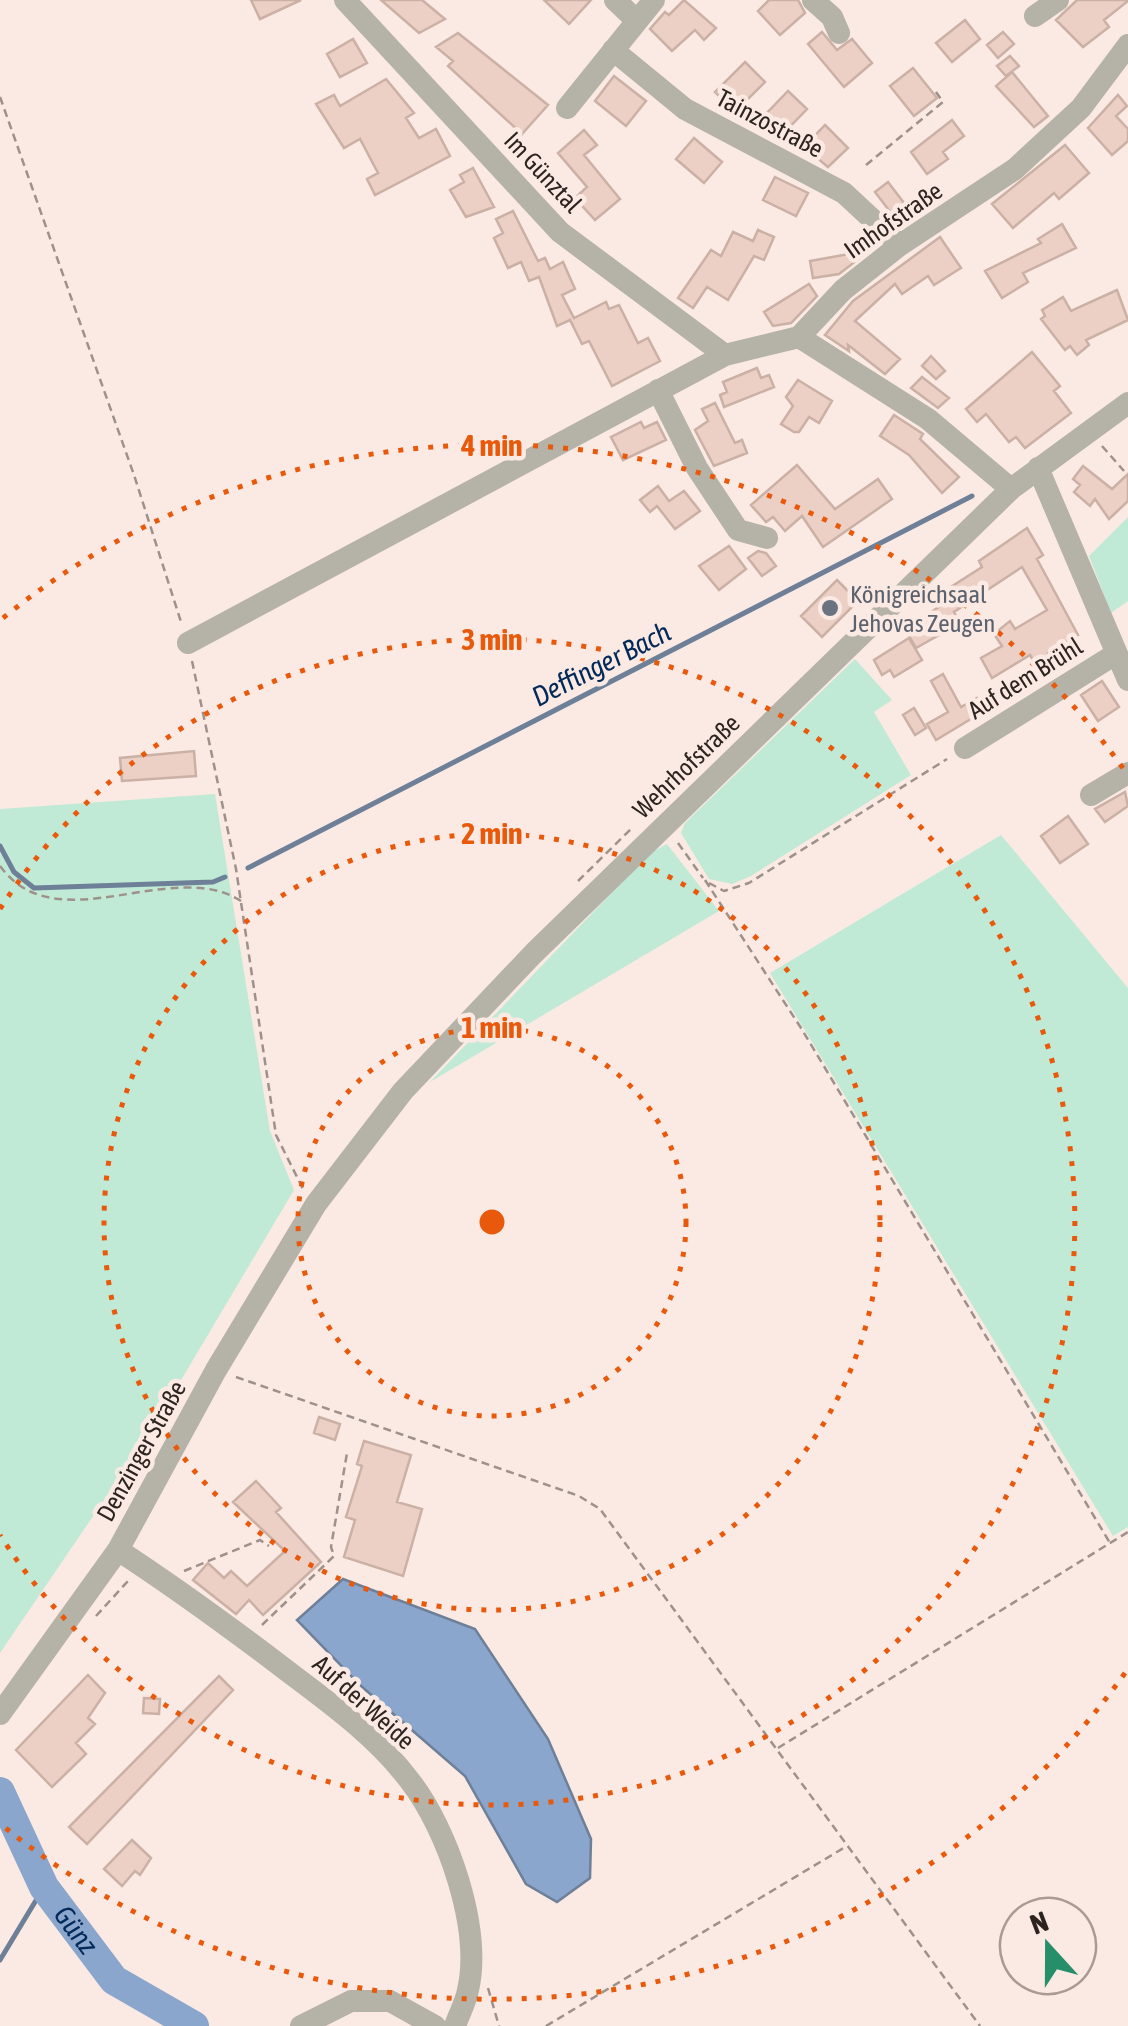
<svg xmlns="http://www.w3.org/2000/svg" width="1128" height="2026" font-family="'Asap Condensed',sans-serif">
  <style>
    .green { fill: #c0ead5 }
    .water { fill: #8aa6cc; stroke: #6e7f98; stroke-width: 2.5 }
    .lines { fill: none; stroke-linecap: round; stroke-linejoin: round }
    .stream { stroke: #6e7f98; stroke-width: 5 }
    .river { stroke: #8aa6cc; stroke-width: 30 }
    .building { fill: #ecd0c5; stroke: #cbb0a5; stroke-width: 2.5 }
    .path { stroke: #9e908b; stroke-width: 2.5; stroke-dasharray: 8 5; stroke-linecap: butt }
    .minor { stroke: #b5b2a7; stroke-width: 22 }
    .ring { fill: none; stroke: #e8590c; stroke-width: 5; stroke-dasharray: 5 10 }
    .worship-dot { fill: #6b7280; stroke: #fbeae3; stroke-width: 4 }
    .labels { text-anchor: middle; stroke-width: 9; stroke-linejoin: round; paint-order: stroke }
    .street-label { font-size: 25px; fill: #2d231f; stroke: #fbeae3 }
    .worship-label { font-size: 25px; fill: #5b616d; stroke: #fbeae3; text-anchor: start }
    .water-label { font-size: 28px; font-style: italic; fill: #032958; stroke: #fbeae3 }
    .centre { fill: #e8590c; stroke: #fbeae3; stroke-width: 5 }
    .ring-label { font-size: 30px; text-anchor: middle; font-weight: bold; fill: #e8590c; stroke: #fbeae3; stroke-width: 9; stroke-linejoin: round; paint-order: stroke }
  </style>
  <rect width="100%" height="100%" fill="#fbeae3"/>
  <path class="green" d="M1128 517V601L1111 613 1089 556Z
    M855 659 892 700 874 712 911 775 751 876 732 884 709 879 681 833 685 823Z
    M215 794 270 1131 294 1190 149 1434 0 1653V809Z
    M1001 835 1128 988V1527L1113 1536 770 973Z
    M667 844 719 911 430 1082 650 853Z"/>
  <path class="water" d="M343 1579 475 1629 548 1739 591 1839 590 1878 557 1902 526 1884 465 1776 361 1686 297 1620Z"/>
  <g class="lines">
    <path class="stream" d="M0 846 14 872 34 888 213 882 225 877
      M248 868 972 496
      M0 1960 44 1887"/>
    <path class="river" id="s1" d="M0 1792 44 1887 114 1980 194 2026"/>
  </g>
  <path class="building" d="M251 0H301L260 19Z
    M381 0H422L445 19 419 33Z
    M544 0H591L569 24Z
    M684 0 716 28 704 40 695 30 672 51 650 29 665 12 669 15Z
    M769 0H798L805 13 780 35 758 11Z
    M1077 0H1128V1L1104 20 1109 27 1083 47 1056 20Z
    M965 20 980 39 952 62 936 43Z
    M822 32 837 50 852 39 872 63 844 87 808 44Z
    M1003 32 1014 44 998 58 987 45Z
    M458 33 548 105 522 134 448 66 453 61 436 47Z
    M353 39 367 63 340 77 327 54Z
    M1010 56 1019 66 1006 76 997 66Z
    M745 62 765 82 735 112 715 92Z
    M913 68 937 98 914 116 890 86Z
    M1012 72 1048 116 1034 127 996 86Z
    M614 76 646 101 626 126 595 101Z
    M386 79 414 113 406 118 419 138 436 129 450 156 375 195 367 179 378 173 360 139 344 148 316 104 334 95 340 106Z
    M788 91 807 109 779 138 760 120Z
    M1118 95 1127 106 1116 116 1128 129V141L1112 155 1088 128Z
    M952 120 964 136 943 152 948 159 927 174 911 152Z
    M825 125 848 148 828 167 804 147Z
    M584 130 597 145 584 155 620 199 595 220 575 198 587 187 558 153Z
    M694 138 722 162 704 183 676 159Z
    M1065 145 1089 173 1059 199 1054 193 1013 228 992 204Z
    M473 168 494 207 466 217 450 190 464 182 460 175Z
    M775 177 808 193 796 216 763 200Z
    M888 182 914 216 901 226 875 192Z
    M513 211 538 261 545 258 550 269 563 262 575 289 562 295 574 318 606 302 609 309 619 305 638 343 648 338 660 361 612 386 589 341 582 344 570 320 557 326 539 277 529 281 521 262 508 268 494 238 503 233 496 219Z
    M1062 224 1076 248 1023 273 1028 282 1002 298 985 271 1041 243 1038 239Z
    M758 230 774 237 764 260 754 256 728 300 707 287 693 308 678 298 711 250 721 256 733 232 753 241Z
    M940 237 961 268 934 285 928 276 902 294 895 284 855 321 900 359 885 374 848 345 849 351 825 335 853 301Z
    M860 252 861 257 839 274 813 278 810 261Z
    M809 284 817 296 791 323 773 326 764 312Z
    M1117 290 1128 320 1086 340 1089 345 1077 355 1070 346 1065 350 1041 319 1045 316 1042 310 1063 297 1071 311Z
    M1032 352 1060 386 1054 391 1071 413 1025 448 1016 437 1009 442 986 414 977 422 966 409Z
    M931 356 945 371 936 379 922 366Z
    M757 368 761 378 769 375 774 387 724 407 720 395 727 392 723 382Z
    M922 377 949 398 938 408 911 388Z
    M798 380 832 401 819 423 809 417 799 432H794L781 424 793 406 786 397Z
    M715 403 735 443 742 440 747 453 714 466 695 430 708 421 702 409Z
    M894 415 923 434 920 439 959 477 942 493 909 455 880 436Z
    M641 422 644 428 657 422 666 440 623 460 611 437Z
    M797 465 835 509 878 479 892 499 823 547 802 516 785 531 773 517 766 522 751 505Z
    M1083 466 1112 489 1128 474V501L1109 519 1095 499 1090 506 1074 492 1080 485 1073 479Z
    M658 486 669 501 684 491 700 511 675 529 657 506 650 512 640 500Z
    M1027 528 1043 555 1037 559 1078 635 1048 653 1056 667 1042 675 1030 655 992 678 981 658 1002 646 994 634 1010 621 1015 629 1047 610 1022 567 954 612 960 623 916 648 905 629 948 601 943 592 982 567 979 561Z
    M729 546 746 569 719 590 699 566Z
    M758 551 766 553 776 566 762 576 748 558Z
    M837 580 858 601 822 637 801 616Z
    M909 638 922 660 894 677 890 670 882 675 874 660Z
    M943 674 961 707 977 698 984 711 936 740 927 724 948 712 931 681Z
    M1102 681 1119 707 1098 721 1081 695Z
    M914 708 926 728 915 735 903 715Z
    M194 751 196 776 122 781 120 758Z
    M1125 792 1128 806 1105 822 1095 809Z
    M1068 816 1088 844 1060 863 1041 836Z
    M319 1417 340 1424 335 1440 314 1433Z
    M364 1441 411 1455 397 1502 422 1509 403 1576 344 1557 355 1520 346 1517 362 1466 357 1464Z
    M256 1481 281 1508 276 1512 321 1562 263 1615 249 1600 236 1614 193 1580 208 1563 224 1578 231 1571 247 1586 285 1551 233 1502Z
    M88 1675 105 1693 88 1718 95 1724 76 1743 86 1754 52 1787 16 1750Z
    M219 1676 233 1690 87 1844 69 1827Z
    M144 1698 160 1699 159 1714 143 1713Z
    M132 1840 151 1858 140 1875 135 1871 122 1886 104 1869Z"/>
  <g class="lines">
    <path class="path" d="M0 97 134 475 182 625
      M866 165 943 102 936 92
      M1102 446 1124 471
      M192 661 236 869 276 1135 303 1189
      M678 843 703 878
      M0 866C57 944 171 856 241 901
      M705 880 801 1028 1110 1543
      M578 881 633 827
      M709 883 724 891 749 883 947 759
      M236 1377 579 1496 600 1509 980 2026
      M184 1571 260 1540 269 1546
      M96 1616 128 1581
      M262 1625 334 1556 331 1547 347 1453
      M778 1748 1128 1532
      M488 1988 499 2026
      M546 2026 847 1846"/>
    <path class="minor" d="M345 0 560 232 725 355
      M615 0 636 20
      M813 0 832 17 839 33
      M1035 16 1058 0
      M613 50 685 109 844 193 900 245
      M567 108 654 0
      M799 337 928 419 1011 489
      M658 390 697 468 738 530 767 538
      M1038 468 1128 680
      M188 643 725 355 799 337 843 290 900 245 1015 169 1081 108 1128 45
      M965 748 1114 655
      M1091 795 1128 773
      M118 1550C176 1588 231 1628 286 1670 330 1703 377 1737 410 1781 448 1830 482 1929 468 1990 466 2002 459 2014 455 2026
      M0 1714 118 1550 216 1370 316 1204 403 1091 534 953 1011 489 1128 403
      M301 2026 351 2001H390L435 2026"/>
  </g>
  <g class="ring">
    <circle cx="492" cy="1222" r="194"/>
    <circle cx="492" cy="1222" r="388"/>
    <path d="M0 909A583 583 0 1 1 0 1535"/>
    <path d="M1125 1673A777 777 0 0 1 3 1826M3 618A777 777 0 0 1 1125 771"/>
  </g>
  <circle class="worship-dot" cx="830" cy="608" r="10"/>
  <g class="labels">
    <g class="street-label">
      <text transform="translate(770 123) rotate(28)" y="9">Tainzostraße</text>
      <text transform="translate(543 172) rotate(47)" y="9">Im Günztal</text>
      <text transform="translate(893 220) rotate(-35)" y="9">Imhofstraße</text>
      <text transform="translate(1025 678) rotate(-32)" y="9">Auf dem Brühl</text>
      <text transform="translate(686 766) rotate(-44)" y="9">Wehrhofstraße</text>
      <text transform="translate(141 1451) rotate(-61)" y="9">Denzinger Straße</text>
      <text transform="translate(364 1702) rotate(42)" y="9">Auf der Weide</text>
    </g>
    <g class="worship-label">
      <text x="850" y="603">Königreichsaal<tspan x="850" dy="29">Jehovas Zeugen</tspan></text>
    </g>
    <g class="water-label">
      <text transform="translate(601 664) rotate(-27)" y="10">Deffinger Bach</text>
      <text dy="10" stroke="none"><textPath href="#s1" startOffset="158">Günz</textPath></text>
    </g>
  </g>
  <circle cx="492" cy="1222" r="15" class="centre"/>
  <g class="ring-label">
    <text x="492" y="456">4 min</text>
    <text x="492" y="650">3 min</text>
    <text x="492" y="844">2 min</text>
    <text x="492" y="1038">1 min</text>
  </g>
  <g transform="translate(1048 1946) rotate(339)"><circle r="48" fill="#fbeae3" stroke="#a99a95" stroke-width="2.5"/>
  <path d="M0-8L18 38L0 25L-18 38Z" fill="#278e6a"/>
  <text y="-15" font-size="28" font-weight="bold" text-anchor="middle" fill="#2d231f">N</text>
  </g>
</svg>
